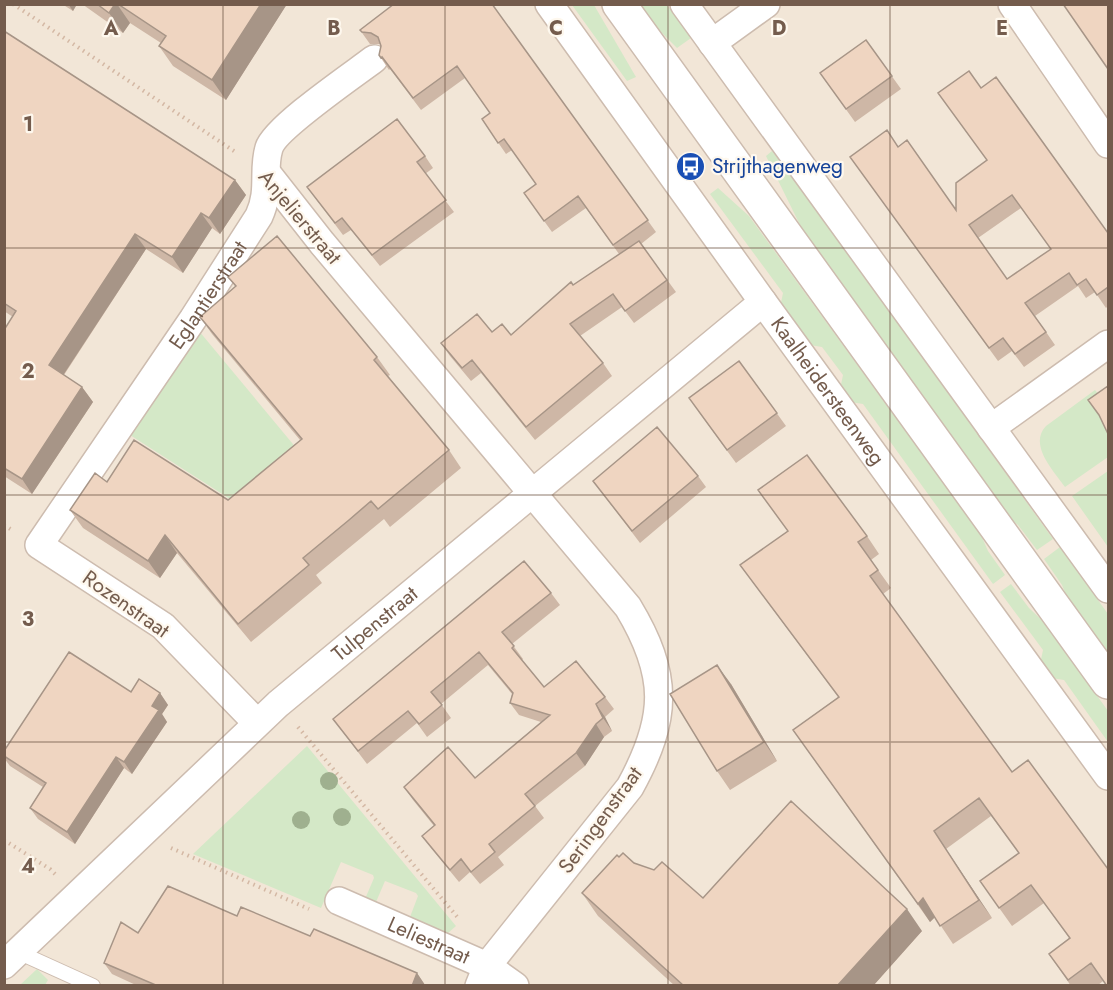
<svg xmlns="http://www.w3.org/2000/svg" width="1113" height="990" font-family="Jost,sans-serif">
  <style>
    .residential { fill: #f2e6d7 }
    .green { fill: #d4e8c7 }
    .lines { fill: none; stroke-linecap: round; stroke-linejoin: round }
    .service-casing { stroke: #cdbcaf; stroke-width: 16 }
    .minor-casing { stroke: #cdbcaf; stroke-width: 30 }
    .tertiary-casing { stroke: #cdbcaf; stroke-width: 36 }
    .path { stroke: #d4b8a4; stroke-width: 4; stroke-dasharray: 1.5 4.5; stroke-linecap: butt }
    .service { stroke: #fff; stroke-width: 14 }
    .minor { stroke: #fff; stroke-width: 27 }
    .tertiary { stroke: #fff; stroke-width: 33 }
    .tree { fill: #9fb08f }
    .wall { fill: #ceb7a6; fill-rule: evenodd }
    .shaded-wall { fill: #a79587 }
    .building { fill: #efd5c1; stroke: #a79587; stroke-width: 1.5; fill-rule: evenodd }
    .grid { fill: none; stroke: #745c4d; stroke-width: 1.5; stroke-opacity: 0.55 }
    .labels { text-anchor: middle; stroke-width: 4.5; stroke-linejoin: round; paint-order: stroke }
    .transit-label { font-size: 21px; fill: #164399; stroke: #fef8ee; text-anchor: start }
    .street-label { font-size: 21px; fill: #745c4d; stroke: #fef8ee }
    .grid-label { font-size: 20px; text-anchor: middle; font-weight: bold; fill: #745c4d; stroke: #fef8ee; stroke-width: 4.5; stroke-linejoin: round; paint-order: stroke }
  </style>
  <rect width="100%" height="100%" fill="#fbf4e8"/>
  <path class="residential" d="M5 5H1108V985H5Z"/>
  <path class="green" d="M572 5H594L636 77 627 81Z
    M641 5H667L691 38 677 48 658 29Z
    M772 151 812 204 1053 539 1037 550 1018 525 1007 516 818 255 801 227 766 156Z
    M718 188 749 216 981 535 988 551 1005 575 993 584 863 404 844 401 839 394 843 375 822 347 804 344 779 312 783 293 710 194Z
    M199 331 302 455 241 506 130 435Z
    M1095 390 1108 406V457L1065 487C1054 471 1028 445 1046 426Z
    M1108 471V547L1072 496Z
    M1060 547 1108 614V655L1068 600 1062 585 1044 559Z
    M1011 584 1029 608 1046 624 1108 711V742L1064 680 1045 677 1039 669 1043 650 1000 592Z
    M307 746 456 926 447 934 410 917 418 896 416 893 385 881 376 902 365 899 374 878 373 875 341 862 321 908 193 854Z
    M37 969 48 980 45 985H20Z"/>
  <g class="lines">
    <defs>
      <path id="service" d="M18 952 93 986"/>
      <g id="minor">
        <path id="s1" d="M549 4 763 302 1108 776"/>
        <path d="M684 4 1108 589"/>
        <path d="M1012 4 1108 144"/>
        <path d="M712 43 766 4"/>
        <path d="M267 173 322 243 628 607C669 675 668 718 630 787L487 966 479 986"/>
        <path d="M991 428 1108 344"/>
        <path id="s2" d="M257 723 163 626 39 545 193 319 259 216C271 190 262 171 269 148 275 128 353 75 374 59"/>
        <path id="s3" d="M339 901 487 966 515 986"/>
        <path id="s4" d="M4 965 278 704 763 302"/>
      </g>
      <path id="tertiary" d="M619 4 1108 682"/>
    </defs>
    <use href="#service" class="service-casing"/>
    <use href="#minor" class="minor-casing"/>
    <use href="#tertiary" class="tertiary-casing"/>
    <path class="path" d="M13 4 237 153
      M4 525 12 530
      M298 727 459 919
      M4 840 50 869 56 875
      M171 848 309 909"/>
    <use href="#service" class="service"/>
    <use href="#minor" class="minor"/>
    <use href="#tertiary" class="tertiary"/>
  </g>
  <g class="tree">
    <circle cx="329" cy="781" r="9"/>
    <circle cx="342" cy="817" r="9"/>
    <circle cx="301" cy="820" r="9"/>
  </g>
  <path class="wall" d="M62 4H77L73 11Z
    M82 4H287L226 100 173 66 159 46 161 43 130 23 123 33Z
    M492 4 656 232 641 244 676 292 634 323 622 307 580 336 603 363 612 376 535 440 481 373 471 381 450 356 441 343 492 332 511 335 573 285 619 254 586 208 552 232 524 193 536 184 512 150 506 154 482 119 490 113 465 78 421 110 390 69 389 70 379 55 381 45 380 44H370L360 30Z
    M4 31 235 180 246 195 220 234 212 228 183 273 146 249 64 375 82 387 93 402 32 494 4 476V330L13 317 4 311Z
    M866 40 901 89 855 122 820 73Z
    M981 88 1108 233V306L1106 308 1095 292 1086 298 1078 286 1035 316 1055 345 1024 367 1012 351 998 361 850 157 898 147 956 210 987 161ZM1021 208 1051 249 1007 279 978 238Z
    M425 156 433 168 425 174 454 212 380 266 351 230 343 235 307 187Z
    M228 277 377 357 390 375 388 376 449 450 461 468 390 527 384 519 361 538 316 575 322 583 251 642 177 553 160 578 83 528 70 510 107 482 228 500 300 440 212 334 200 317 236 287Z
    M739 361 786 426 736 463 698 411Z
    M698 476 706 487 640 543 593 481Z
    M867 536 879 554 871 560 891 588 883 594 1103 981 1097 986H1071L1049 954 1069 938 1044 903 1012 926 980 881 1019 853 991 816 946 849 992 918 953 944 935 917 930 922 793 730 838 697 740 565Z
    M551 593 560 605 512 644 523 659 522 660 544 687 605 697 614 709 605 717 612 731 604 737 585 766 535 806 544 818 498 857 504 865 480 884 470 872 459 882 431 848 422 836 434 826 413 800 404 787 475 778 541 722 519 715 510 703 512 694 488 665 441 704 451 718 427 737 417 723 367 764 333 719Z
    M731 684 777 761 730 790 717 771Z
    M131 692 160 693 168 705 162 714 167 722 132 774 124 768 75 844 38 819 30 808 43 787 10 766 4 758V751Z
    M619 857 634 863 703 898 922 931 873 986H675L598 916 582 893Z
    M237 916 310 936 417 973 425 985 138 986 112 974 104 963 138 933Z"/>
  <path class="shaded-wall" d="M68 4H77L73 11Z
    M115 4H117L130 23 123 33 109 13Z
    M261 4H287L226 100 212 80Z
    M235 180 246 195 220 234 209 218Z
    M201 213 212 228 183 273 172 257Z
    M135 234 146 249 60 380 49 365Z
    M82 387 93 402 32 494 22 479Z
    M165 535 177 553 160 578 148 561Z
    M717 665 731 684 777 761 764 742Z
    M160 693 168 705 162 714 167 722 132 774 124 762 152 706Z
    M596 704 605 717 612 731 603 718Z
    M596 724 604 737 585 766 576 753Z
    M116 757 124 768 75 844 67 832Z
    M934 831 992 918 979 900Z
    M923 898 936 916 930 922 918 904Z
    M907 909 922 931 873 986H837Z
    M417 973 425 985V986H412Z"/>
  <path class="building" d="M97 4H115L109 13Z
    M118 4H261L212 80 159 46 166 36Z
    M394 4H492L648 220 613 245 578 196 544 221 524 193 536 184 504 139 498 143 482 119 490 113 457 66 413 98 382 57 381 58 379 55 381 46 378 37 371 33 362 32 360 30Z
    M1063 4H1108V69Z
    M4 31 235 180 209 218 201 213 172 257 135 234 49 365 82 387 22 479 4 468V330L16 311 4 303Z
    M866 40 892 76 846 109 820 73Z
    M969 71 981 88 996 77 1108 233V287L1097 295 1086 279 1077 285 1069 273 1025 303 1046 332 1015 354 1003 338 989 348 850 157 887 130 898 147 907 140 956 210V183L987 160 938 93ZM1012 195 1051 249 1007 279 969 225Z
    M397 119 425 156 417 162 446 200 372 255 342 218 335 223 307 187Z
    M277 236 377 357 374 360 449 450 378 509 371 501 349 520 303 558 309 565 238 624 165 535 148 561 70 510 95 473 107 482 134 440 228 500 302 439 200 317 236 286 228 277Z
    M639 241 667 280 625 311 613 294 570 324 603 363 526 427 472 360 462 368 441 343 477 314 492 332 502 324 511 335 571 282 573 285Z
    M739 361 777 413 727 450 689 398Z
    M1108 386V434L1099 415 1088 400Z
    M657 427 698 476 632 531 593 481Z
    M807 455 867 536 858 542 878 570 870 576 1012 772 1028 760 1108 869V986H1107L1091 963 1068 980 1049 954 1070 938 1031 885 999 908 980 881 1019 853 979 798 934 831 979 900 940 926 923 898 918 904 793 730 839 697 740 565 788 531 758 490Z
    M524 561 551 593 502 632 514 646 512 648 544 687 576 661 605 697 596 704 603 718 596 724 576 753 525 794 535 806 489 844 495 852 471 872 461 859 450 870 422 836 435 825 404 787 448 747 475 778 550 715 510 703 513 693 479 652 431 692 442 705 419 724 408 711 358 751 333 719Z
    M69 652 131 692 139 679 160 693 152 706 159 710 124 762 116 757 67 832 30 808 46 783 4 756V751Z
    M717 665 764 742 717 771 670 694Z
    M791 801 907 909 837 986H684L582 893 617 855 619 857 623 853 634 863 654 870 662 862 703 898Z
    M168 886 237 916 241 907 310 936 314 929 417 973 412 986H158L104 963 121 922 138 933Z"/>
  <path class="grid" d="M223 4V986M445 4V986M668 4V986M890 4V986M4 248H1108M4 495H1108M4 742H1108"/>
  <defs>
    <symbol id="bus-disc" viewBox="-11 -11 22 22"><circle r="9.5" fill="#1a4fb4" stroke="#fef8ee"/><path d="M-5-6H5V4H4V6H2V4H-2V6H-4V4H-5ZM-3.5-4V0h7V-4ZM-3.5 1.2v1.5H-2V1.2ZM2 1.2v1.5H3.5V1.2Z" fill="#fff"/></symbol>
  </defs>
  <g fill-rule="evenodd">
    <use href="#bus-disc" x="674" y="150" width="33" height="33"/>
  </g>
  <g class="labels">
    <g class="transit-label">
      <text x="712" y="173">Strijthagenweg</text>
    </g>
    <g class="street-label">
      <text transform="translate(300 217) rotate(50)" y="7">Anjelierstraat</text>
      <text dy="7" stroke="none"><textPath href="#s2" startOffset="585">Eglantierstraat</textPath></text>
      <text dy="7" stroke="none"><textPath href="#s1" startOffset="477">Kaalheidersteenweg</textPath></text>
      <text transform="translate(126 604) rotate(35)" y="7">Rozenstraat</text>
      <text dy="7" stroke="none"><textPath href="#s4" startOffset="504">Tulpenstraat</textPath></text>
      <text transform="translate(600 820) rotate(-54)" y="7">Seringenstraat</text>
      <text dy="7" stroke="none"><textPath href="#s3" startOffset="98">Leliestraat</textPath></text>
    </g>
  </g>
  <g class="grid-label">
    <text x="111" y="35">A</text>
    <text x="334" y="35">B</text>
    <text x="556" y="35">C</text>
    <text x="779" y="35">D</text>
    <text x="1002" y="35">E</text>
    <text x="28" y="131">1</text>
    <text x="28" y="378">2</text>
    <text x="28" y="626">3</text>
    <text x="28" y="873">4</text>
  </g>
  <rect width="1113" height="990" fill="none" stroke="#745c4d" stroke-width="12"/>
</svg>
